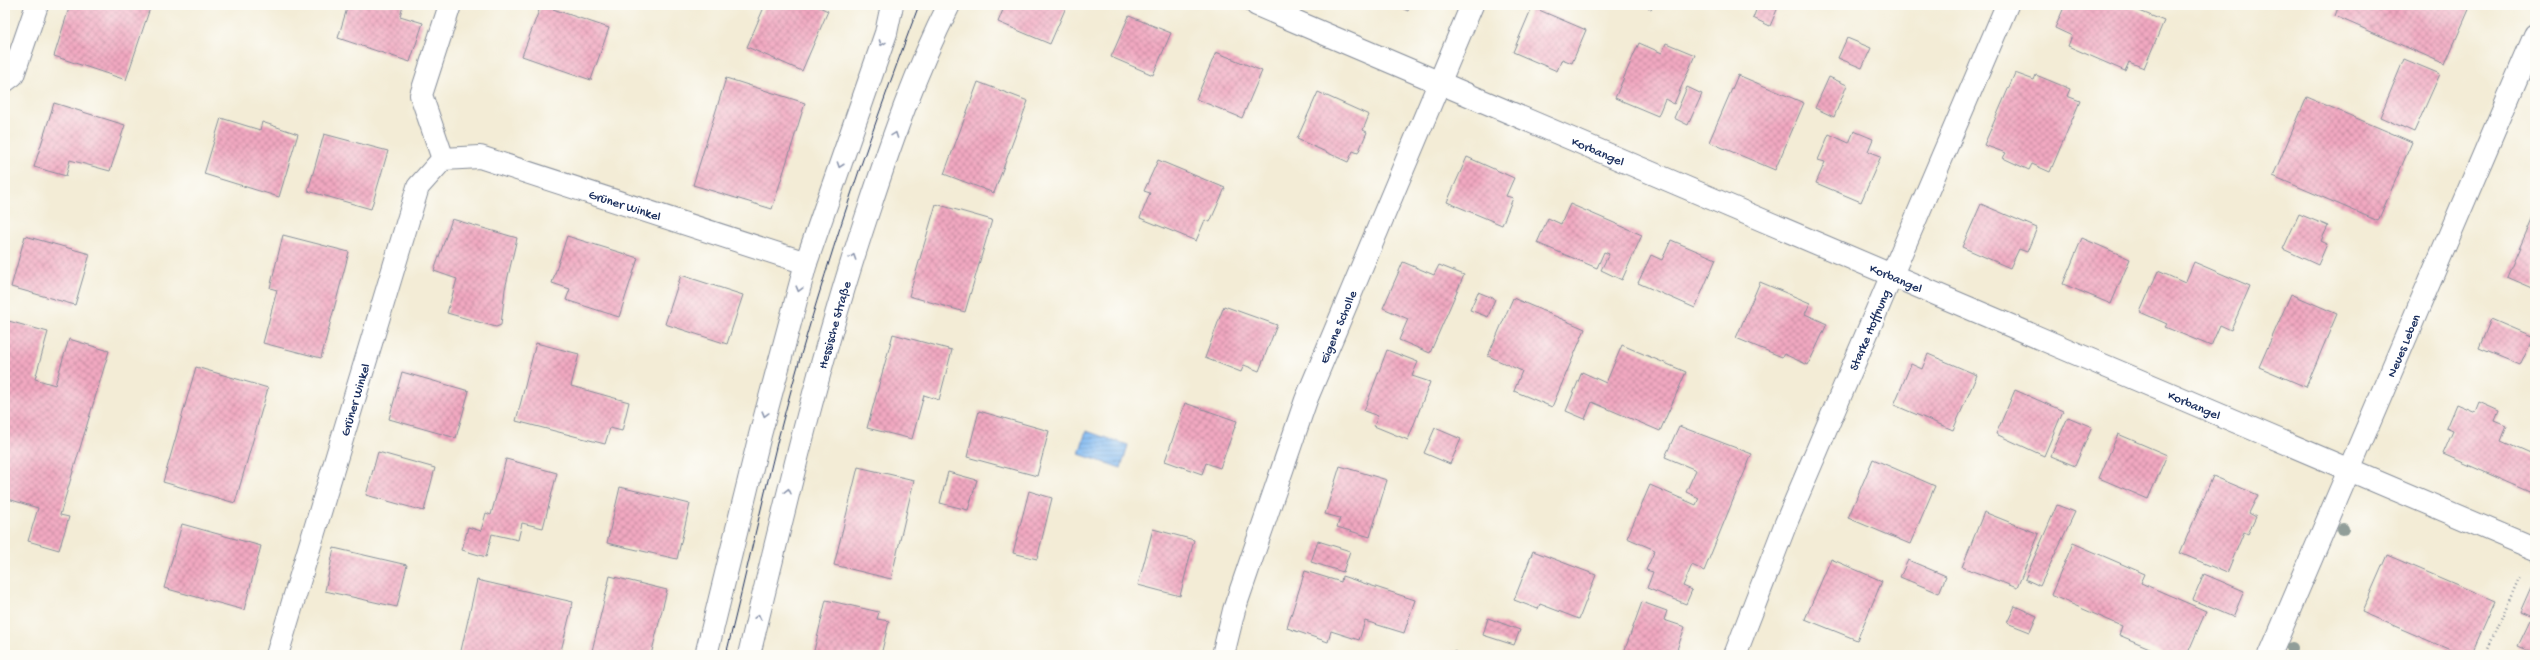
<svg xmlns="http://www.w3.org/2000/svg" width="2540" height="660" font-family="'Gochi Hand',sans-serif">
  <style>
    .water { fill: url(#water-rules); stroke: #4e74a8 }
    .building { fill: url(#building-cross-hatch) }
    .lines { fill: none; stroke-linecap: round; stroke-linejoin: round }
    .minor-casing { stroke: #878e9a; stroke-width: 24 }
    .path { stroke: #878e9a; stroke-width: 2.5; stroke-dasharray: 1 3; stroke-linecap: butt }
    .minor { stroke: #fff; stroke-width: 22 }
    .tram { stroke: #1b2f5e; stroke-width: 1 }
    .tree { fill: #919e99 }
    .oneway { stroke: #8d97ae }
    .labels { text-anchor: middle; stroke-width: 3.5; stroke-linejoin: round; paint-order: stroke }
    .street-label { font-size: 13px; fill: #1b2f5e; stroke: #fdfcf7 }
  </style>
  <defs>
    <pattern id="water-rules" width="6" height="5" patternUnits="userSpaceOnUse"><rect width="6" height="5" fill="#81b9f1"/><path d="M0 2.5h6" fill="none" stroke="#6997c6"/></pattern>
    <pattern id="building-cross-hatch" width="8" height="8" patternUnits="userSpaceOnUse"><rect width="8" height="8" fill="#f2a9c1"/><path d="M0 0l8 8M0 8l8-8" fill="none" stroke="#c38aa0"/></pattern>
  </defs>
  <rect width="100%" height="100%" fill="#fdfcf7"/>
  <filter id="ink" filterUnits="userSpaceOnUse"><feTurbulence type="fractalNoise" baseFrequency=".025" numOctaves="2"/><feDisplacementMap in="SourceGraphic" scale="8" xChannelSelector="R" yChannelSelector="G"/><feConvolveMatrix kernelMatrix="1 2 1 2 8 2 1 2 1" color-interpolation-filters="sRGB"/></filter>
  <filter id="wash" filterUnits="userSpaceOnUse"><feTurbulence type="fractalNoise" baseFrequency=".012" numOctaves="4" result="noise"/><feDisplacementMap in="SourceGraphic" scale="16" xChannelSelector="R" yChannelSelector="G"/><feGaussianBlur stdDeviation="0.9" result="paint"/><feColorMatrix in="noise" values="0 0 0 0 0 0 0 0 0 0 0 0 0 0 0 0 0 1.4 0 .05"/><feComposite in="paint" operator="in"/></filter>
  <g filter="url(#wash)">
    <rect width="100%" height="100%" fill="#f3ecd6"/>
    <path class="water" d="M1086 431 1128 445 1121 468 1079 454Z"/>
    <g id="blocks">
      <path class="building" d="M70 5H151L126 80 54 56Z
        M348 5H403L400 16 423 23 410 62 338 38Z
        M541 5 609 28 591 80 522 56Z
        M765 5H815L828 11 802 71 747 47Z
        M1005 5H1067L1050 44 998 22Z
        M1395 5H1410L1408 11Z
        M1642 5H1653L1651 9Z
        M1758 5H1779L1770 26 1753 18Z
        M2065 5H2125L2164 21 2144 68 2129 62 2125 71 2068 46 2072 36 2055 28Z
        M2339 5H2471L2445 64 2335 16Z
        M1532 7 1586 30 1572 63 1562 59 1557 71 1513 52Z
        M1129 16 1171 33 1153 75 1111 57Z
        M1847 38 1871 48 1862 68 1838 58Z
        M1639 43 1662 53 1666 43 1695 55 1674 104 1665 99 1658 116 1615 98Z
        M1216 52 1262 71 1242 118 1196 99Z
        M2404 59 2440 74 2414 132 2380 117Z
        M2015 73 2034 80 2036 75 2070 89 2067 96 2080 101 2050 172 2032 164 2029 170 2003 158 2006 153 1984 145Z
        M1738 75 1804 103 1775 170 1709 142Z
        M1829 77 1847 85 1834 117 1815 108Z
        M726 78 805 103 772 209 693 185Z
        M978 82 1028 101 994 193 944 174Z
        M1687 87 1702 94 1688 125 1674 118Z
        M1318 92 1369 115 1363 130 1367 132 1358 153 1353 151 1348 162 1297 139Z
        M2307 97 2412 142 2378 221 2273 176Z
        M54 103 125 125 110 171 70 160 66 176 34 167Z
        M221 118 260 130 262 122 298 134 279 197 204 174Z
        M1854 131 1873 139 1868 151 1881 156 1861 202 1816 183 1825 162 1818 160 1829 134 1849 143Z
        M324 134 388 151 371 209 308 191Z
        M1467 157 1514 178 1506 196 1513 198 1502 225 1447 202Z
        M1158 160 1225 188 1210 222 1205 220 1196 241 1140 218 1150 193 1144 191Z
        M936 204 992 220 965 312 909 296Z
        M1570 204 1642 235 1622 280 1601 270 1609 254 1604 252 1597 268 1537 243 1548 218 1561 224Z
        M1981 204 2037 228 2027 252 2019 249 2010 268 1962 247Z
        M2535 212V289L2507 277Z
        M2299 214 2328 226 2321 241 2327 244 2318 265 2283 249Z
        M452 219 517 238 505 289 501 325 496 327 447 313 457 279 434 271Z
        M283 235 349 252 321 358 263 343 277 290 270 288Z
        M25 236 90 254 75 305 11 287Z
        M567 236 638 258 619 317 566 300 570 289 552 283Z
        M2082 238 2130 259 2111 304 2063 284Z
        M1671 240 1716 259 1695 308 1638 283 1651 255 1662 260Z
        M1403 262 1434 275 1439 265 1464 275 1430 353 1399 340 1408 319 1383 308Z
        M2194 262 2250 286 2231 330 2220 325 2211 346 2165 327 2167 324 2140 312 2158 271 2185 283Z
        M681 275 743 295 727 344 665 324Z
        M1760 282 1810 303 1805 314 1827 324 1808 365 1784 354 1782 357 1736 338Z
        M1478 292 1495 299 1488 317 1470 310Z
        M2291 294 2337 314 2306 387 2259 367Z
        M1513 298 1585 329 1552 407 1514 391 1522 371 1488 356Z
        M1224 306 1277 325 1259 371 1244 365 1241 372 1205 358Z
        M2491 319 2533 337 2520 365 2479 348Z
        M5 320 48 332 35 379 55 385 69 339 109 351 60 515 69 517 59 550 28 541 38 508 5 498Z
        M893 334 952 350 939 400 924 395 912 439 867 428Z
        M536 343 579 354 571 386 629 402 622 431 610 428 605 444 516 421Z
        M1622 345 1686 372 1660 431 1592 402 1585 419 1566 411 1582 372 1606 383Z
        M1387 350 1418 362 1412 376 1430 382 1408 440 1374 426 1378 416 1364 411Z
        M1928 354 1977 375 1953 430 1894 405 1911 364 1922 369Z
        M196 367 268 388 235 503 163 482Z
        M402 372 469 391 456 438 389 419Z
        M2015 390 2063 411 2044 456 1996 434Z
        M2479 402 2499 411 2495 421 2507 426 2501 441 2535 456V494L2443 454 2453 431 2446 428 2456 404 2475 412Z
        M1185 403 1237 421 1220 468 1206 463 1202 474 1165 461Z
        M979 411 1049 431 1037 476 967 457Z
        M2068 417 2092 427 2075 466 2051 456Z
        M1679 426 1752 454 1704 571 1692 565 1683 586 1692 590 1686 604 1647 588 1653 572 1646 570 1655 550 1627 538 1650 485 1696 505 1699 498 1686 492 1696 470 1665 457Z
        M1435 428 1461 439 1450 464 1424 453Z
        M2118 434 2167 455 2148 499 2099 478Z
        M378 452 435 468 424 511 366 495Z
        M506 459 557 473 543 528 522 523 518 540 492 534 486 557 462 550 468 527 481 531 486 513 491 515Z
        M1873 459 1935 486 1910 544 1848 518Z
        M1340 466 1387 480 1370 537 1337 527 1340 518 1325 514Z
        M858 467 914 480 891 579 834 565Z
        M948 472 977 480 968 510 940 503Z
        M2213 476 2258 495 2249 513 2256 517 2248 534 2244 532 2227 573 2180 553Z
        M620 487 690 504 677 559 607 543Z
        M1029 491 1052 498 1037 559 1013 553Z
        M2057 505 2075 512 2040 586 2025 579Z
        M1984 512 2039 534 2017 588 1962 567Z
        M182 524 261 546 244 610 164 588Z
        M1153 529 1194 540 1180 596 1138 585Z
        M1318 541 1350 551 1343 572 1311 562Z
        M2073 543 2145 574 2141 583 2206 611 2187 655H2166L2119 635 2122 626 2051 595Z
        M334 548 407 565 397 607 325 591Z
        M1533 551 1596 575 1579 619 1540 604 1538 609 1514 600Z
        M2387 555 2495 601 2471 655H2462L2362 612Z
        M1831 559 1882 581 1857 640 1805 619Z
        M1908 560 1946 576 1939 593 1900 577Z
        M1305 571 1341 582 1342 576 1415 600 1404 633 1365 621 1359 640 1331 631 1328 642 1287 628Z
        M2204 574 2244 591 2233 617 2193 600Z
        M610 576 667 590 651 655H591Z
        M477 580 573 602 560 655H460Z
        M2532 587 2535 588V618L2521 612Z
        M826 600 879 612 877 619 889 621 881 655H813Z
        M1642 602 1667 611 1664 620 1685 627 1675 655H1623Z
        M2015 606 2037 616 2030 632 2007 623Z
        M1488 618 1520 630 1514 645 1483 635Z
        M2530 621 2535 623V653L2518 646Z
        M1453 651 1465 655H1452Z"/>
    </g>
  </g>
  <g filter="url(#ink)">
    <use href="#blocks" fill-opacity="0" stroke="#878e9a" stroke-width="1"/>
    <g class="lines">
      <defs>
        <g id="minor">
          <path id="s1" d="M1257 5 2535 549"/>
          <path d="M5 81 13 75 37 5"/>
          <path d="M443 159 421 95 450 5"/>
          <path id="s2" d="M277 655 418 187 443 159 480 157 806 263"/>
          <path d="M706 655 760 435 806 263 886 33 892 5"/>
          <path id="s3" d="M749 655C785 505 820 355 869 209 892 139 916 70 949 5"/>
          <path id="s4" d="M1223 655 1234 610 1306 400 1472 5"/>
          <path id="s5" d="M1735 655 1786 523 2007 5"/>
          <path id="s6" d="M2270 655 2535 35"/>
        </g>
      </defs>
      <use href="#minor" class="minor-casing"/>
      <path class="path" d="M2485 655 2520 576"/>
      <use href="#minor" class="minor"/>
      <path class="tram" d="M726 655C744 583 760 511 778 439 816 292 865 147 919 5"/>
    </g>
    <g class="tree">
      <circle cx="2343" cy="529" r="6"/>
      <circle cx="2292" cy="648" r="6"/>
    </g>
    <defs><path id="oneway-chevron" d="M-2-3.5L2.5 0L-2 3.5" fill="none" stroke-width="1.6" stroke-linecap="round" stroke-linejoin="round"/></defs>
    <g class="oneway">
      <use href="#oneway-chevron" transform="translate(882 43) rotate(110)"/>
      <use href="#oneway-chevron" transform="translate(895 135) rotate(-70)"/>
      <use href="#oneway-chevron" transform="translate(840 165) rotate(109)"/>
      <use href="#oneway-chevron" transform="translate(853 257) rotate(-72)"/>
      <use href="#oneway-chevron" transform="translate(799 289) rotate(105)"/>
      <use href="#oneway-chevron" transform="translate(765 414) rotate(105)"/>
      <use href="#oneway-chevron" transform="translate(788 491) rotate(-77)"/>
      <use href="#oneway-chevron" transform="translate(758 617) rotate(-77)"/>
    </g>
  </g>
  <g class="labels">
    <g class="street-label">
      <text dy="5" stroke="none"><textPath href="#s1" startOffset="371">Korbangel</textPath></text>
      <text dy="5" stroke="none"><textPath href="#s2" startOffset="716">Grüner Winkel</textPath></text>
      <text dy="5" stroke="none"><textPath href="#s1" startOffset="695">Korbangel</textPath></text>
      <text dy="5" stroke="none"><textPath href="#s3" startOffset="341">Hessische Straße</textPath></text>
      <text dy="5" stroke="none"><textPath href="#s4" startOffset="348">Eigene Scholle</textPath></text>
      <text dy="5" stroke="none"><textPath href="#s5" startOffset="352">Starke Hoffnung</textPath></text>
      <text dy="5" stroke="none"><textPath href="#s6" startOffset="337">Neues Leben</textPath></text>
      <text dy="5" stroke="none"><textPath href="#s2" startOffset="267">Grüner Winkel</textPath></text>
      <text dy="5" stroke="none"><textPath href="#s1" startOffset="1019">Korbangel</textPath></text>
    </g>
  </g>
  <rect width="2540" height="660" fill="none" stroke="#fdfcf7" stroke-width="20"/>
</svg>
